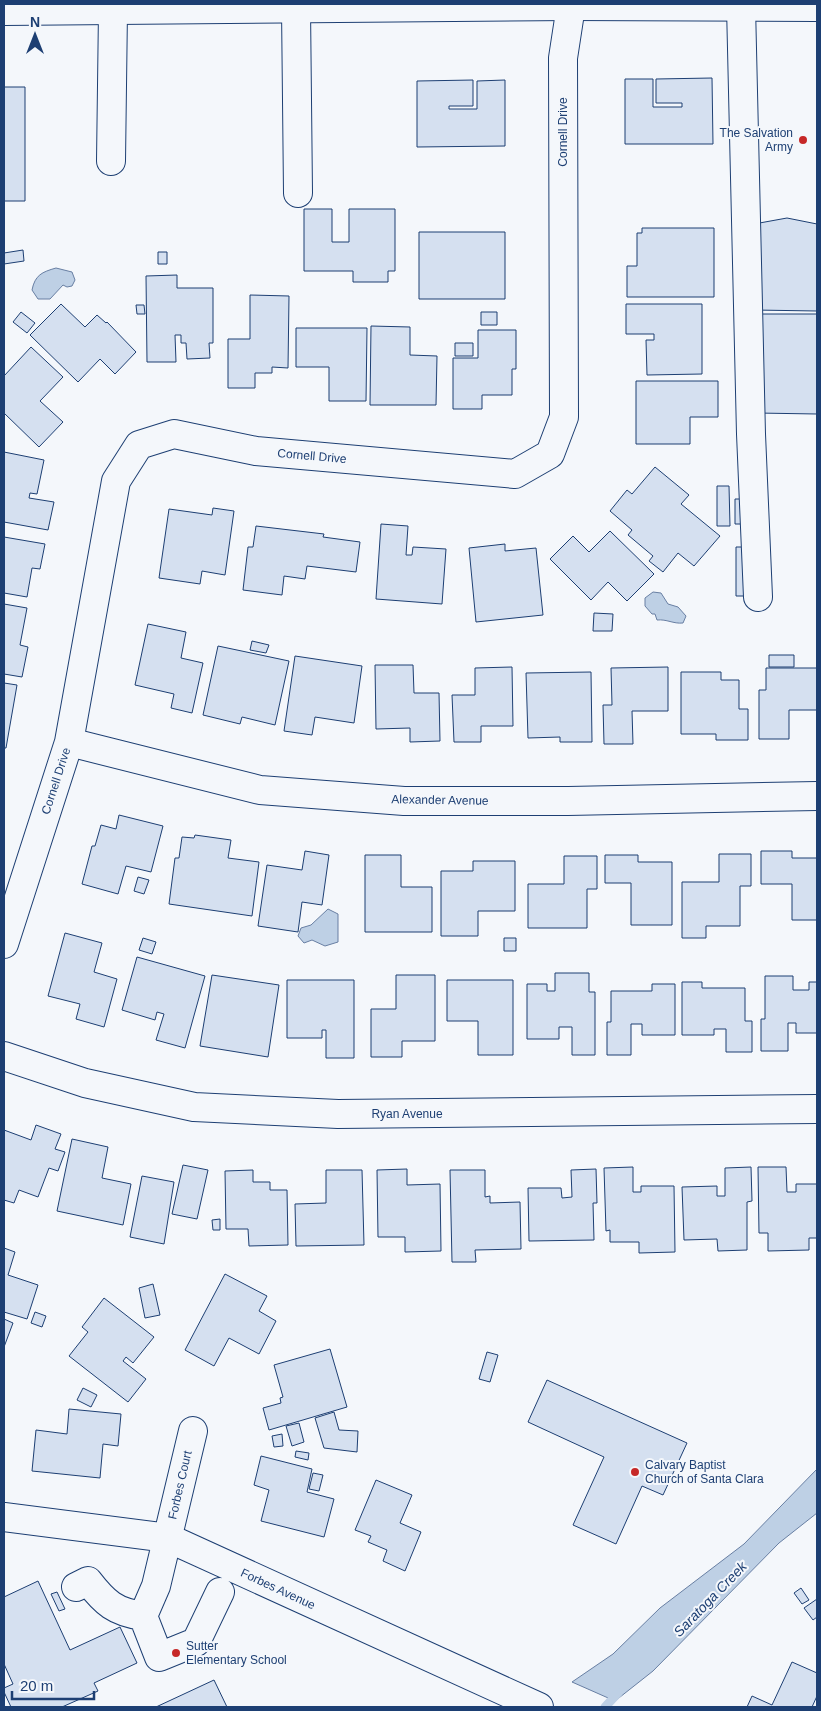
<svg xmlns="http://www.w3.org/2000/svg" width="821" height="1711" font-family="Helvetica,sans-serif">
  <style>
    .water { fill: #bed0e5; stroke: #687fa3 }
    .lines { fill: none; stroke-linecap: round; stroke-linejoin: round }
    .stream { stroke: #bed0e5; stroke-width: 9 }
    .building { fill: #d5e0f0; stroke: #1d3f73 }
    .minor-casing { stroke: #1d3f73; stroke-width: 30 }
    .major-casing { stroke: #1d3f73; stroke-width: 30 }
    .minor { stroke: #f4f7fb; stroke-width: 28 }
    .major { stroke: #f4f7fb; stroke-width: 28 }
    .poi-dot { fill: #c62828; stroke: #f4f7fb; stroke-width: 2 }
    .labels { text-anchor: middle; stroke-width: 4; stroke-linejoin: round; paint-order: stroke }
    .street-label { font-size: 12px; fill: #1d3f73; stroke: #f4f7fb }
    .poi-label { font-size: 12px; fill: #1d3f73; stroke: #f4f7fb; text-anchor: start }
    .water-label { font-size: 14px; font-style: italic; fill: #1d3f73; stroke: #f4f7fb }
  </style>
  <rect width="100%" height="100%" fill="#f4f7fb"/>
  <path class="water" d="M56 268 72 272 75 280 72 286 67 287 63 285 50 299H38L32 290C35 275 42 272 56 268Z
    M653 592 661 593 668 604 678 607 686 616 683 623C673 624 667 619 657 620L655 614H652L645 606V598Z
    M328 909 338 914V942L325 946 312 940 304 943 298 936 301 928 311 925Z
    M817 1469V1513L779 1543 653 1671 615 1701 572 1682 613 1654 660 1608 744 1544Z"/>
  <g class="lines">
    <path class="stream" d="M605 1707 618 1693"/>
  </g>
  <path class="building" d="M712 78 713 144H625V79H653V107H682V103H656V79Z
    M473 80V106H449V109H477V81L505 80V146L417 147V81Z
    M4 87H25V201H4Z
    M304 209H332V242H349V209H395V271H388V282H353V271H304Z
    M787 218 817 224V311L754 310V224Z
    M642 228H714V297H627V266H637V233H642Z
    M419 232H505V299H419Z
    M23 250 24 261 4 264V253Z
    M158 252H167V264H158Z
    M177 275V288H213V343H209L210 358 187 359 186 343H181V335H175L176 362H147L146 276Z
    M250 295 289 296 288 368 272 367V373H255V388H228V339H250Z
    M61 304 85 327 97 315 106 323 107 322 136 352 115 374 100 359 78 382 30 335Z
    M626 304H702V374L647 375 646 340H654V334H626Z
    M136 305H144L145 314H137Z
    M21 312 35 323 27 333 13 322Z
    M481 312H497V325H481Z
    M757 314H817V414L756 413Z
    M371 326 410 327V355L437 356 436 405H370Z
    M296 328H367L366 401H329V367H296Z
    M478 330H516V369H512V395H482V409H453V358H478Z
    M455 343H473V356H455Z
    M31 347 63 377 40 401 63 422 39 447 4 413V376Z
    M636 381H718V417H690V444H636Z
    M4 452 44 460 37 494 30 493 29 498 54 502 48 530 4 522Z
    M655 467 689 495 681 504 720 536 694 566 678 553 663 572 649 561 653 556 628 535 632 530 610 511 627 490 632 494Z
    M717 486H729L730 526H717Z
    M735 499H744V524H735Z
    M213 508 234 511 225 575 202 571 200 584 159 578 169 509 212 515Z
    M381 524 408 526 406 555H412L413 547 446 549 442 604 376 599Z
    M256 526 324 534 323 537 360 542 356 572 307 566 305 579 284 576 282 595 243 590 248 547H253Z
    M610 531 654 574 627 601 608 582 591 600 550 559 573 536 589 552Z
    M4 537 45 544 40 569 32 568 27 597 4 593Z
    M505 544V551L536 548 543 615 476 622 469 548Z
    M736 547H746V596H736Z
    M4 604 27 608 20 645 28 647 22 677 4 674Z
    M594 613 613 614 612 631H593Z
    M148 624 186 632 181 658 203 663 192 713 171 708 174 694 135 685Z
    M252 641 269 645 266 653 250 650Z
    M218 646 289 661 275 725 242 717 240 724 203 715Z
    M769 655H794V667H769Z
    M295 656 362 666 354 723 315 717 312 735 284 731Z
    M375 665H413L414 693H439L440 741 410 742V728L376 729Z
    M512 667 513 726H481V742H454L452 695H475V668Z
    M668 667V711H632L633 744H604L603 705H612L611 668Z
    M766 668H817V710H789V739H759V690H766Z
    M591 672 592 742H560V737L528 738 526 673Z
    M681 672H721V680H739V709H748V740H716V734H681Z
    M4 683 17 685 6 748H4Z
    M119 815 163 826 151 872 126 866 118 894 82 884 92 846H95L101 825 116 829Z
    M195 835 231 840 228 858 259 862 252 916 169 904 175 858H179L182 837 194 838Z
    M305 851 329 855 322 905 302 902 298 932 258 926 267 865 302 870Z
    M761 851H792V858H817V920H792V884H761Z
    M719 854H751V886H740V926H706V938H682V882H719Z
    M365 855H401V887H432V932H365Z
    M605 855H638V862H672V925H631V883H605Z
    M564 856H597V889H587V928H528V884H564Z
    M473 861H515V911H478V936H441V871H473Z
    M138 877 149 880 144 894 134 891Z
    M65 933 102 943 94 972 117 979 104 1027 76 1019 80 1004 48 996Z
    M143 938 156 942 152 954 139 950Z
    M504 938H516V951H504Z
    M137 957 205 976 185 1048 156 1040 164 1014 157 1012 155 1020 122 1010Z
    M555 973H589V992H595V1055H572V1027H559V1039H527V984H547V991H555Z
    M212 975 279 985 268 1057 200 1046Z
    M396 975H435V1041H402V1057H371V1009H396Z
    M765 976H793V990H809V982H817V1033H796V1023H788V1051H761V1019H765Z
    M287 980H354V1058H326V1030H322V1038H287Z
    M447 980H513V1055H478V1021H447Z
    M682 982H702V988H745V1021H752V1052H726V1029H714V1035H682Z
    M652 984H675V1035H642V1024H631V1055H607V1022H611V991H652Z
    M36 1125 61 1134 55 1149 65 1152 58 1171 49 1168 38 1197 19 1190 14 1203 4 1200V1130L31 1140Z
    M72 1139 108 1147 102 1178 131 1184 123 1225 57 1211Z
    M183 1165 208 1170 197 1219 172 1214Z
    M633 1167V1192H641V1186H674L675 1252 639 1253V1242H610V1230L606 1231 604 1168Z
    M751 1167 752 1201 747 1202V1250L718 1251 717 1239 684 1240 682 1187 717 1186V1196H725V1168Z
    M758 1167H786L787 1192H796V1184H817V1238H809V1250L768 1251V1233H759Z
    M407 1169V1185L440 1184 441 1251 405 1252V1237H378L377 1170Z
    M596 1169 597 1203H593L594 1240 529 1241 528 1188H561L562 1198 572 1197 571 1170Z
    M253 1170V1182H270V1190H287L288 1245 249 1246 248 1229H226L225 1171Z
    M326 1170H362L364 1245 296 1246 295 1204 326 1203Z
    M450 1170H485V1197L490 1196V1203L520 1202 521 1249 475 1250 476 1262H452Z
    M142 1176 174 1182 164 1244 130 1237Z
    M220 1219V1230H213L212 1220Z
    M4 1248 15 1252 8 1275 38 1285 27 1319 4 1312Z
    M225 1274 267 1296 259 1311 276 1321 259 1354 229 1338 214 1366 185 1350Z
    M153 1284 160 1315 145 1318 139 1288Z
    M104 1298 154 1337 133 1363 126 1357 123 1361 146 1379 128 1402 69 1356 88 1332 82 1327Z
    M35 1312 46 1316 42 1327 31 1323Z
    M4 1319 13 1323 4 1347Z
    M330 1349 347 1407 269 1430 263 1408 281 1403 280 1398 283 1397 274 1365Z
    M487 1352 498 1355 490 1382 479 1379Z
    M547 1380 687 1443 663 1495 642 1486 616 1544 573 1525 604 1457 528 1422Z
    M83 1388 97 1395 91 1407 77 1400Z
    M69 1409 121 1414 118 1446 103 1444 100 1478 32 1471 36 1430 67 1434Z
    M334 1412 339 1430 358 1431 357 1452 324 1448 315 1418Z
    M299 1423 304 1442 292 1446 286 1426Z
    M282 1434 283 1446 274 1447 272 1436Z
    M296 1451 309 1453 308 1460 295 1457Z
    M261 1456 312 1469 307 1492 334 1499 324 1537 261 1521 269 1490 254 1485Z
    M313 1473 323 1475 319 1491 309 1489Z
    M376 1480 412 1495 400 1523 421 1532 405 1571 383 1561 387 1550 368 1542 371 1536 355 1530Z
    M38 1581 70 1650 120 1627 137 1663 94 1683 98 1691 62 1707H11L4 1692V1688L13 1684 4 1664V1597Z
    M801 1588 809 1600 802 1604 794 1593Z
    M57 1592 65 1609 59 1611 51 1594Z
    M817 1599V1617L813 1620 804 1608Z
    M792 1662 817 1673V1696L812 1707H747L752 1696 772 1705Z
    M214 1680 227 1707H156Z"/>
  <g class="lines">
    <defs>
      <path id="minor" d="M741 6 751 434 758 597
        M296 8 298 193
        M111 161 113 10
        M69 742 260 790 404 801H568L817 796
        M4 944 69 742 116 481 139 445 174 434 256 451 515 474 550 454 564 417 563 58 571 6
        M4 1056 85 1083 194 1107 338 1114 817 1109
        M193 1431 156 1586 143 1616 159 1657 196 1642 220 1592
        M4 1517 168 1538 539 1707
        M76 1587 88 1581C105 1603 115 1612 143 1616"/>
      <path id="major" d="M4 11 571 6 817 7"/>
    </defs>
    <use href="#minor" class="minor-casing"/>
    <use href="#major" class="major-casing"/>
    <use href="#minor" class="minor"/>
    <use href="#major" class="major"/>
  </g>
  <g class="poi-dot">
    <circle cx="803" cy="140" r="5"/>
    <circle cx="635" cy="1472" r="5"/>
    <circle cx="176" cy="1653" r="5"/>
  </g>
  <g class="labels">
    <g class="street-label">
      <text transform="translate(563 132) rotate(-90)" y="4">Cornell Drive</text>
      <text transform="translate(312 456) rotate(5)" y="4">Cornell Drive</text>
      <text transform="translate(56 781) rotate(-72)" y="4">Cornell Drive</text>
      <text transform="translate(440 800) rotate(1)" y="4">Alexander Avenue</text>
      <text x="407" y="1118">Ryan Avenue</text>
      <text transform="translate(180 1485) rotate(-77)" y="4">Forbes Court</text>
      <text transform="translate(278 1589) rotate(25)" y="4">Forbes Avenue</text>
    </g>
    <g class="poi-label">
      <text x="793" y="137" text-anchor="end">The Salvation<tspan x="793" dy="14">Army</tspan></text>
      <text x="645" y="1469">Calvary Baptist<tspan x="645" dy="14">Church of Santa Clara</tspan></text>
      <text x="186" y="1650">Sutter<tspan x="186" dy="14">Elementary School</tspan></text>
    </g>
    <g class="water-label">
      <text transform="translate(710 1599) rotate(-46)" y="5">Saratoga Creek</text>
    </g>
  </g>
  <rect width="821" height="1711" fill="none" stroke="#1d3f73" stroke-width="10"/>
  <g transform="translate(35 35)" stroke="#f4f7fb" stroke-width="4" paint-order="stroke">
  <path d="M0-4L9 19L0 12L-9 19Z" fill="#1d3f73"/>
  <text y="-8" font-size="14" font-weight="bold" text-anchor="middle" fill="#1d3f73">N</text>
  </g>
  <path d="M12 1691v8h82v-8" fill="none" stroke="#1d3f73" stroke-width="2.5"/>
  <text x="20" y="1691" font-size="15" fill="#1d3f73" stroke="#f4f7fb" stroke-width="4" paint-order="stroke">20 m</text>
</svg>
